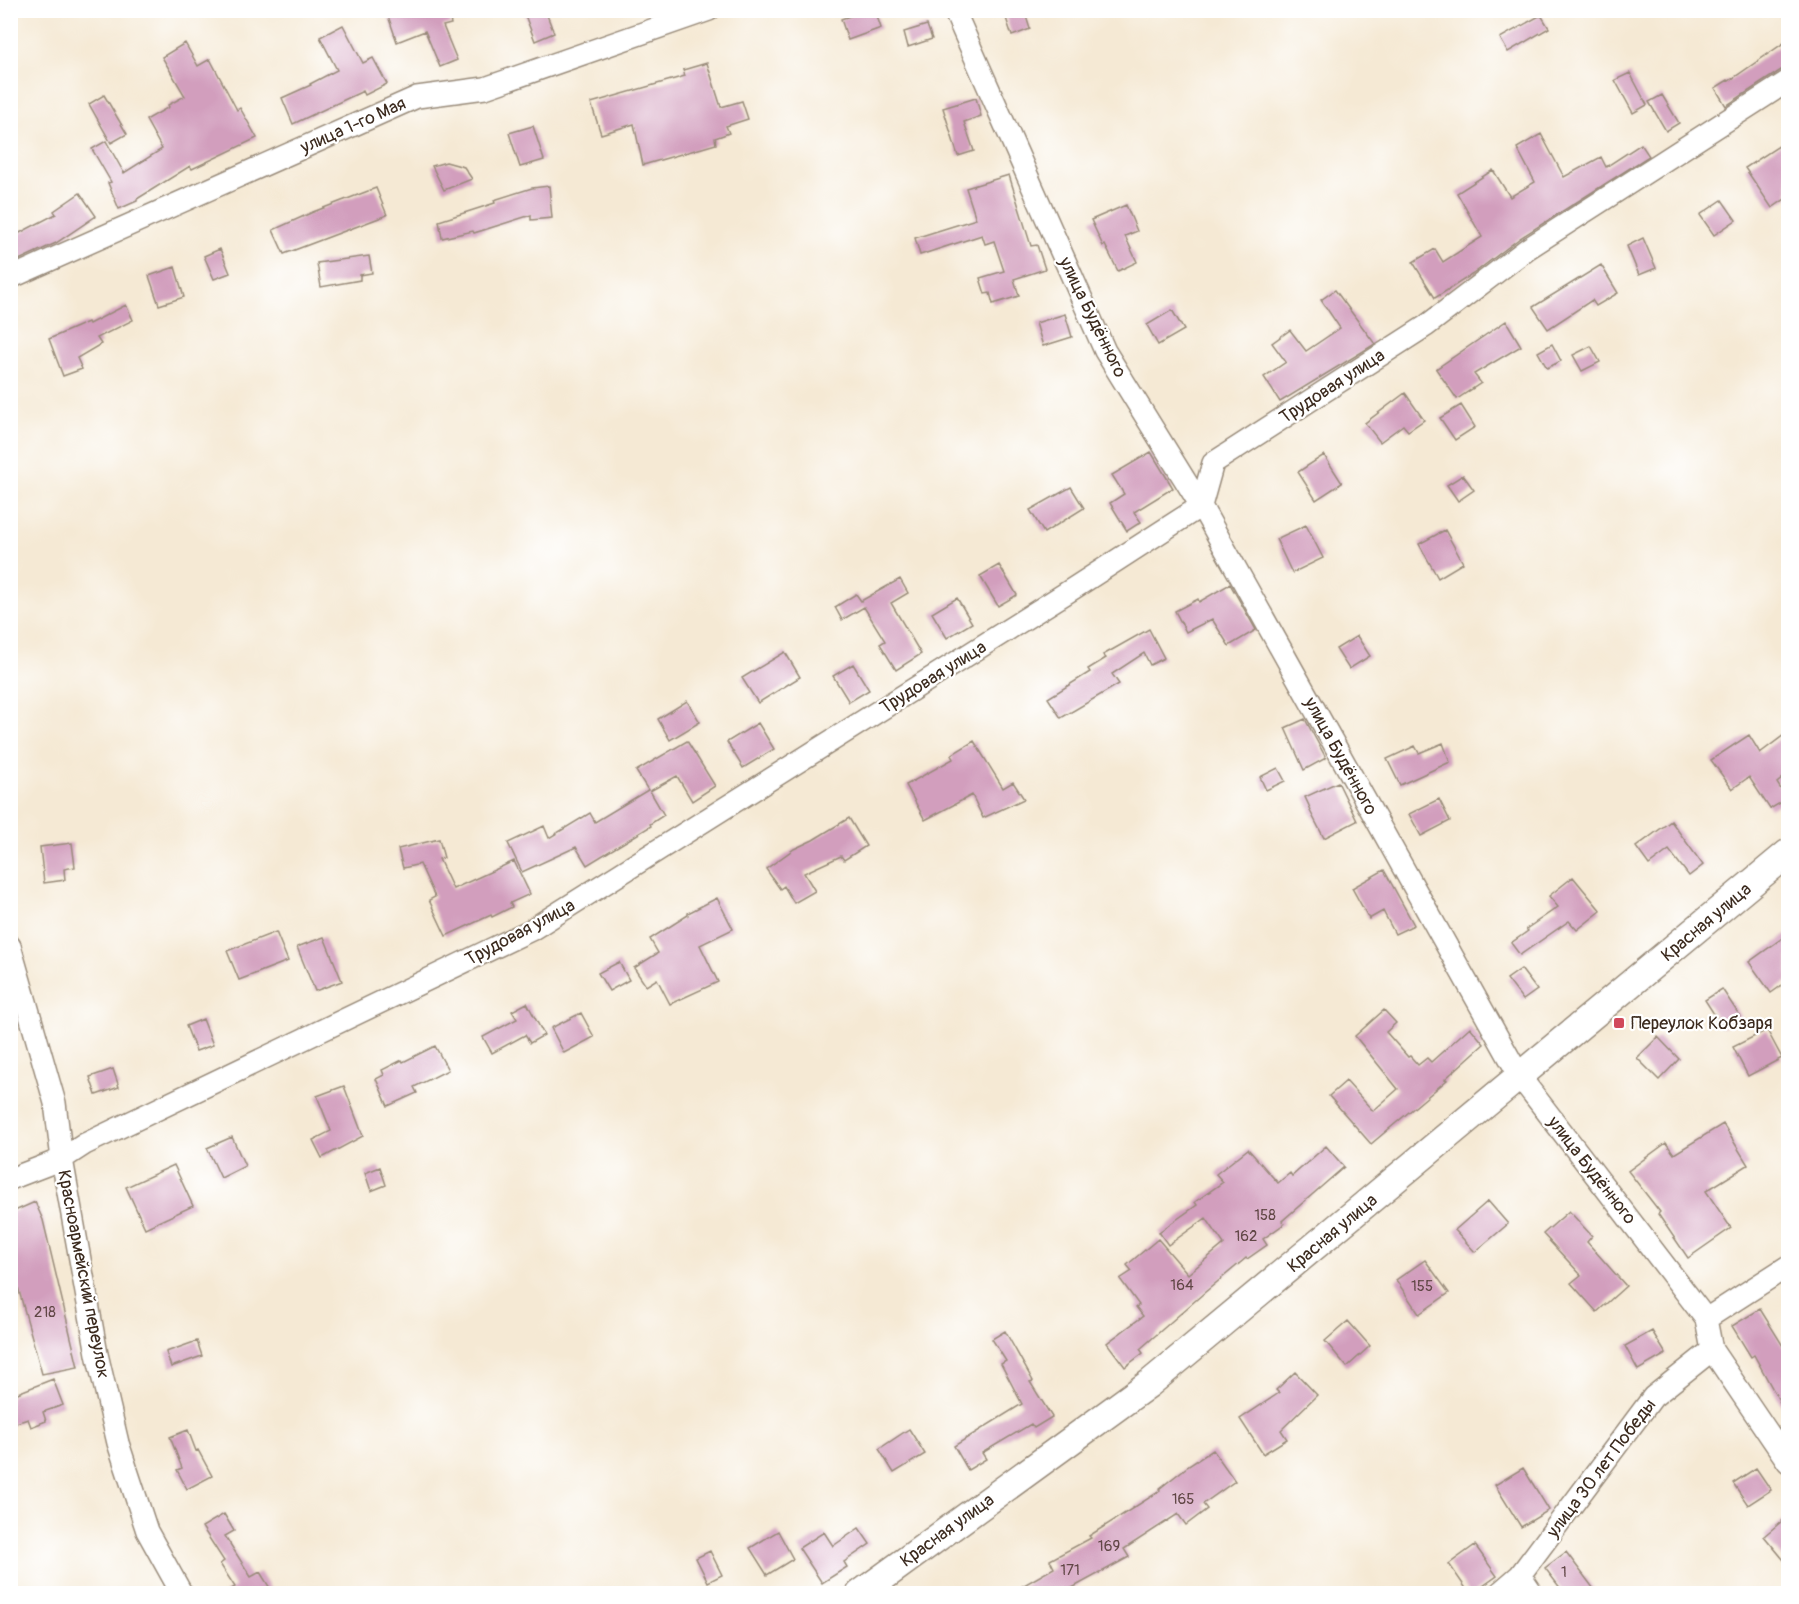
<svg xmlns="http://www.w3.org/2000/svg" width="1799" height="1604" font-family="Pangolin,sans-serif">
  <style>
    .building { fill: #d29ebd }
    .lines { fill: none; stroke-linecap: round; stroke-linejoin: round }
    .minor-casing { stroke: #988a79; stroke-width: 24 }
    .major-casing { stroke: #988a79; stroke-width: 30 }
    .minor { stroke: #fff; stroke-width: 21 }
    .major { stroke: #fff; stroke-width: 27 }
    .poi-dot { fill: #d1495b; stroke: #fff; stroke-width: 2 }
    .labels { text-anchor: middle; stroke-width: 4.5; stroke-linejoin: round; paint-order: stroke }
    .number-label { font-size: 15px; fill: #614746 }
    .street-label { font-size: 18px; fill: #3b2a1e; stroke: #fff }
    .poi-label { font-size: 18px; fill: #3b2a1e; stroke: #fff; text-anchor: start }
  </style>
  <rect width="100%" height="100%" fill="#fff"/>
  <filter id="ink" filterUnits="userSpaceOnUse"><feTurbulence type="fractalNoise" baseFrequency=".0167" numOctaves="2"/><feDisplacementMap in="SourceGraphic" scale="12" xChannelSelector="R" yChannelSelector="G"/><feConvolveMatrix kernelMatrix="1 2 1 2 8 2 1 2 1" color-interpolation-filters="sRGB"/></filter>
  <filter id="wash" filterUnits="userSpaceOnUse"><feTurbulence type="fractalNoise" baseFrequency=".008" numOctaves="4" result="noise"/><feDisplacementMap in="SourceGraphic" scale="24" xChannelSelector="R" yChannelSelector="G"/><feGaussianBlur stdDeviation="1.35" result="paint"/><feColorMatrix in="noise" values="0 0 0 0 0 0 0 0 0 0 0 0 0 0 0 0 0 1.4 0 .05"/><feComposite in="paint" operator="in"/></filter>
  <g filter="url(#wash)">
    <rect width="100%" height="100%" fill="#f5e9d4"/>
    <g id="blocks">
      <path class="building" d="M386 10H448L451 24 443 26 457 60 440 67 425 31 397 42Z
        M523 10H545L554 33 535 41Z
        M854 10H875L881 28 848 40 841 19 856 14Z
        M1018 10H1024L1030 29 1012 36 1005 15Z
        M1541 15 1549 28 1508 52 1500 38Z
        M343 25 363 63 373 58 387 84 365 95 363 91 293 124 282 98 311 85 310 84 337 70 320 37Z
        M927 25 932 39 908 47 904 32Z
        M1788 40V68L1781 70 1726 106 1715 88 1728 80 1729 81Z
        M185 43 198 66 210 59 237 110 240 108 257 138 192 169 190 166 137 199V201L119 209 108 183 111 182 92 149 106 141 124 173 162 149 146 120 169 107 168 105 185 96 162 57Z
        M707 63 721 107 742 101 748 119 726 126 729 133 715 138 716 144 643 165 634 124 601 134 591 103 685 76 683 70Z
        M1630 73 1647 105 1633 113 1615 80Z
        M104 95 127 134 111 143 89 104Z
        M1662 95 1679 123 1666 131 1649 102Z
        M976 98 981 116 964 122 974 151 958 156 943 108Z
        M533 126 544 160 520 167 509 133Z
        M1541 134 1564 177 1601 157 1606 167 1641 144 1649 156 1520 238 1473 274 1435 298 1413 262 1435 249 1443 262 1482 237 1457 193 1493 170 1510 197 1535 182 1517 148Z
        M1788 140V197L1772 208 1745 168Z
        M446 162 464 167 472 179 444 190 432 166Z
        M1009 175 1031 246 1037 245 1045 269 1014 279 1019 296 993 304 990 293 985 294 980 278 1004 271 994 241 985 244 982 235 920 255 915 238 976 219 966 188Z
        M549 186 552 218 531 220V215L474 233 473 231 442 238 439 221 495 203 494 200 532 188Z
        M376 188 387 215 284 254 273 230 313 212Z
        M80 193 96 216 56 243 10 264V238L56 214 54 211Z
        M1722 200 1736 220 1714 235 1700 215Z
        M1126 205 1137 231 1125 236 1137 262 1118 271 1105 245 1103 246 1091 220Z
        M1643 238 1656 268 1639 275 1627 246Z
        M220 249 230 273 214 279 204 256Z
        M369 256 372 273 360 275V280L321 287 317 263Z
        M1601 265 1618 293 1596 306 1592 300 1548 329 1533 307Z
        M175 267 184 297 159 305 149 276Z
        M1335 290 1375 344 1280 402 1264 377 1286 362 1272 343 1290 330 1306 351 1340 328 1321 300Z
        M126 305 133 320 97 338 101 344 77 358 82 369 63 376 49 339 88 322 89 324Z
        M1172 310 1184 330 1158 345 1147 325Z
        M1065 314 1072 337 1043 346 1036 323Z
        M1506 321 1521 346 1474 374 1481 383 1457 399 1436 369Z
        M1552 344 1561 361 1547 368 1538 352Z
        M1591 346 1600 362 1582 371 1573 355Z
        M1405 393 1424 420 1408 431 1403 425 1380 442 1365 423Z
        M1461 405 1475 427 1455 440 1440 418Z
        M1151 452 1173 488 1134 512 1141 522 1127 531 1110 503 1124 494 1112 475Z
        M1324 455 1342 483 1316 500 1298 472Z
        M1463 475 1474 490 1458 501 1447 485Z
        M1071 487 1084 508 1044 533 1030 510Z
        M1306 525 1323 558 1292 573 1276 539Z
        M1445 530 1463 563 1438 578 1419 544Z
        M999 565 1017 595 998 606 980 576Z
        M900 579 908 593 891 603 921 654 896 670 880 644 885 641 864 607 842 620 835 607 856 594 861 601Z
        M1230 584 1256 630 1229 646 1212 619 1186 632 1175 611 1198 599 1199 602Z
        M957 598 972 623 947 638 932 613Z
        M1149 629 1164 658 1150 665 1144 653 1112 674 1119 684 1061 718 1048 698 1090 672 1088 669 1106 658 1103 655Z
        M1357 636 1370 656 1349 669 1336 649Z
        M785 652 800 677 758 703 742 678Z
        M853 664 869 690 849 702 833 676Z
        M687 701 700 722 670 740 658 719Z
        M1305 719 1326 758 1304 770 1285 728Z
        M758 723 774 749 743 768 727 742Z
        M1788 732V774L1777 783 1787 799 1770 809 1749 777 1732 789 1711 760 1749 735 1760 753Z
        M687 741 715 786 692 801 677 776 650 791 664 815 650 824 651 826 587 865 576 847 522 872 508 843 544 826 549 838 590 813 595 822 648 790 636 771Z
        M974 741 1003 788 1013 782 1024 799 983 818 972 795 925 820 906 785 953 759 951 755Z
        M1443 743 1450 762 1400 785 1387 759 1415 746 1419 753Z
        M1278 768 1285 781 1266 790 1260 777Z
        M1338 782 1357 821 1324 838 1310 811 1311 810 1305 797Z
        M1439 799 1450 821 1421 836 1409 814Z
        M849 818 866 846 844 860 841 856 804 873 815 891 794 903 784 886 780 889 766 869 794 849 813 840Z
        M1671 821 1703 865 1689 876 1669 850 1649 865 1636 847Z
        M439 839 444 858 439 859 453 889 514 861 530 894 510 903 512 907 492 917 491 915 446 936 429 900 435 897 420 864 403 868 398 849Z
        M72 843 75 867 64 869 65 880 44 883 40 847Z
        M1384 870 1414 925 1395 934 1383 911 1369 919 1352 888Z
        M1573 877 1601 911 1577 930 1569 921 1520 955 1511 943 1528 931 1526 929 1558 907 1549 896Z
        M717 898 733 929 700 945 718 982 670 1004 657 979 646 986 634 968 658 953 650 939 688 915V913Z
        M276 932 288 961 239 980 227 951Z
        M1788 934V981L1771 993 1749 962Z
        M324 937 342 981 315 991 297 947Z
        M619 962 629 980 609 991 598 973Z
        M1521 969 1537 990 1523 1000 1507 979Z
        M1722 989 1740 1016 1723 1028 1705 1000Z
        M527 1003 544 1035 530 1043 525 1035 492 1053 483 1037 517 1019 512 1011Z
        M1384 1010 1396 1023 1386 1032 1408 1057 1410 1056 1418 1065 1427 1058 1431 1062 1470 1027 1484 1044 1445 1079 1447 1080 1371 1144 1329 1096 1346 1081 1373 1111 1398 1089 1355 1036Z
        M581 1013 594 1037 564 1053 551 1028Z
        M203 1019 213 1045 196 1051 186 1026Z
        M1767 1030 1782 1058 1748 1076 1733 1047Z
        M1658 1037 1679 1059 1659 1080 1637 1058Z
        M435 1046 448 1070 414 1087 417 1093 388 1106 376 1079 384 1075 382 1070 402 1060 403 1062Z
        M113 1069 119 1087 96 1095 90 1077Z
        M344 1086 363 1136 322 1158 313 1140 331 1131 317 1096Z
        M1723 1124 1748 1165 1706 1191 1731 1228 1688 1258 1658 1214 1660 1212 1628 1171 1666 1143 1674 1154Z
        M232 1137 245 1166 221 1178 207 1148Z
        M1326 1146 1344 1167 1282 1221 1284 1224 1263 1239 1267 1245 1247 1259 1246 1258 1204 1293 1140 1349 1143 1353 1125 1367 1107 1343 1143 1316 1136 1307 1139 1305 1120 1279 1132 1271 1127 1265 1158 1239 1188 1274 1224 1244 1206 1218 1168 1245 1159 1232 1197 1205 1195 1202 1223 1182 1216 1174 1248 1149 1278 1183 1290 1173 1292 1176Z
        M174 1165 193 1206 145 1228 126 1187Z
        M380 1167 386 1185 371 1191 365 1173Z
        M1488 1201 1508 1224 1475 1252 1455 1230Z
        M35 1202 43 1220 78 1367 42 1374 10 1258V1213Z
        M1569 1211 1592 1236 1587 1242 1626 1286 1597 1312 1571 1283 1581 1275 1543 1234Z
        M1425 1260 1449 1293 1419 1314 1396 1280Z
        M1760 1309 1788 1354V1417L1754 1355 1751 1357 1732 1326Z
        M1348 1321 1370 1346 1347 1367 1325 1341Z
        M1005 1331 1033 1381 1030 1382 1052 1417 1034 1428 1031 1424 982 1453 986 1459 968 1470 954 1446 1022 1404 1001 1364 1006 1361 992 1339Z
        M1652 1331 1666 1354 1638 1370 1625 1346Z
        M197 1341 202 1356 171 1367 166 1352Z
        M1295 1372 1317 1395 1281 1430 1287 1439 1263 1454 1240 1419 1279 1393 1276 1390Z
        M53 1379 63 1405 43 1412 46 1421 31 1427 28 1419 10 1425V1396Z
        M909 1429 925 1454 894 1473 879 1449Z
        M188 1430 196 1451 198 1450 212 1476 187 1489 177 1470 182 1468 170 1437Z
        M1213 1450 1235 1481 1203 1504 1207 1509 1186 1525 1178 1514 1124 1549 1129 1557 1063 1593H1010L1054 1568 1050 1560 1091 1538 1089 1536 1160 1491 1159 1489 1187 1467Z
        M1523 1468 1549 1510 1521 1527 1495 1485Z
        M1756 1468 1771 1490 1748 1505 1733 1483Z
        M224 1514 234 1531 225 1536 251 1577 260 1572 273 1593H224L235 1587 220 1564 224 1561 202 1527Z
        M1788 1516V1565L1764 1536Z
        M859 1528 870 1544 844 1562 847 1567 822 1583 799 1548 824 1532 833 1546Z
        M778 1531 793 1559 767 1575 750 1548Z
        M1475 1545 1497 1576 1473 1593H1469L1449 1564Z
        M710 1551 722 1575 708 1582 696 1558Z
        M1566 1552 1597 1593H1564L1545 1568Z"/>
    </g>
  </g>
  <g filter="url(#ink)">
    <use href="#blocks" fill-opacity="0" stroke="#988a79" stroke-width="1.5"/>
    <g class="lines">
      <defs>
        <path id="minor" d="M954 10 1105 351 1201 506 1520 1077 1706 1319 1712 1350 1788 1462
          M10 278 417 97 485 88 709 10
          M10 946 55 1103 62 1159 97 1354 118 1443 147 1531 182 1594
          M10 1179 62 1159 85 1144 531 930 1074 588 1201 506 1213 463 1426 326 1527 249 1788 81
          M1706 1319 1788 1266
          M1520 1575 1533 1594
          M1498 1594 1520 1575 1653 1397 1712 1350"/>
        <path id="major" d="M860 1594 1150 1383 1788 853"/>
      </defs>
      <use href="#minor" class="minor-casing"/>
      <use href="#major" class="major-casing"/>
      <use href="#minor" class="minor"/>
      <use href="#major" class="major"/>
    </g>
  </g>
  <rect class="poi-dot" x="1613" y="1017" width="12" height="12" rx="3"/>
  <g class="labels">
    <g class="number-label">
      <text x="1265" y="1220">158</text>
      <text x="1246" y="1241">162</text>
      <text x="1182" y="1290">164</text>
      <text x="1422" y="1291">155</text>
      <text x="45" y="1317">218</text>
      <text x="1183" y="1504">165</text>
      <text x="1109" y="1551">169</text>
      <text x="1070" y="1575">171</text>
      <text x="1564" y="1577">1</text>
    </g>
    <g class="street-label">
      <text transform="translate(353 125) rotate(-24)" y="6">улица 1-го Мая</text>
      <text transform="translate(1093 317) rotate(64)" y="6">улица Будённого</text>
      <text transform="translate(1332 386) rotate(-33)" y="6">Трудовая улица</text>
      <text transform="translate(933 677) rotate(-32)" y="6">Трудовая улица</text>
      <text transform="translate(1341 756) rotate(61)" y="6">улица Будённого</text>
      <text transform="translate(1706 922) rotate(-40)" y="6">Красная улица</text>
      <text transform="translate(520 932) rotate(-28)" y="6">Трудовая улица</text>
      <text transform="translate(1592 1170) rotate(52)" y="6">улица Будённого</text>
      <text transform="translate(1332 1233) rotate(-40)" y="6">Красная улица</text>
      <text transform="translate(84 1274) rotate(79)" y="6">Красноармейский переулок</text>
      <text transform="translate(1601 1468) rotate(-53)" y="6">улица 30 лет Победы</text>
      <text transform="translate(947 1530) rotate(-36)" y="6">Красная улица</text>
    </g>
    <g class="poi-label">
      <text x="1631" y="1029">Переулок Кобзаря</text>
    </g>
  </g>
  <rect width="1799" height="1604" fill="none" stroke="#fff" stroke-width="36"/>
</svg>
